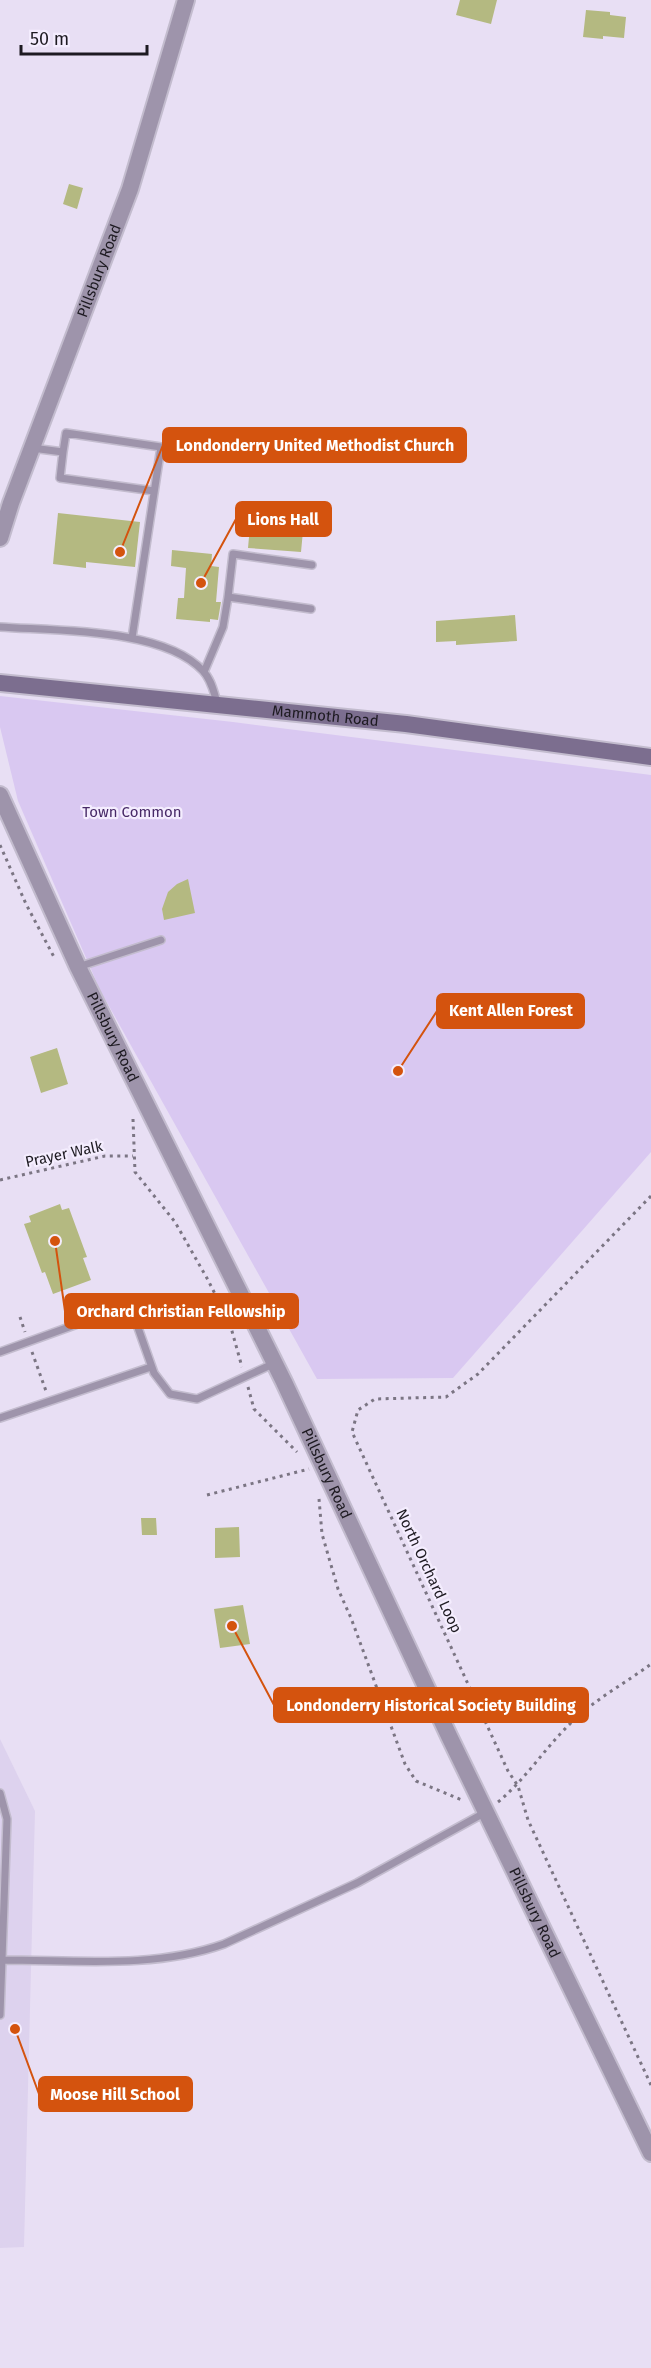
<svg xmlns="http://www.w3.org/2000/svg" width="651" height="2368" font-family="'Fira Sans',sans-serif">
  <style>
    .built { fill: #ddd2ee }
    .green { fill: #d9c8f1 }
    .building { fill: #b4b981 }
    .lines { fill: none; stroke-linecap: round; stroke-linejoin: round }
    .service-casing { stroke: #c3bcce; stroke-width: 10 }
    .tertiary-casing { stroke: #c3bcce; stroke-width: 20 }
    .secondary-casing { stroke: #c3bcce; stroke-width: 20 }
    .path { stroke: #7b7583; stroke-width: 3; stroke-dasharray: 3 4.5; stroke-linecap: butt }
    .service { stroke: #9e94ab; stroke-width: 7 }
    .tertiary { stroke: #9e94ab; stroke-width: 16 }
    .secondary { stroke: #7c6e8f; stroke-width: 16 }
    .labels { text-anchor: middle; stroke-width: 4.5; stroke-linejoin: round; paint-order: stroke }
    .street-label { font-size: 15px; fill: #1d1a21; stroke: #f4edfe }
    .park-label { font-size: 15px; fill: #472967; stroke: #f4edfe }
    .leader { fill: none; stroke: #d4530e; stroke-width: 2 }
    .callout-dot { fill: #d4530e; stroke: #f4edfe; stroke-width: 2 }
    .callout { fill: #d4530e; stroke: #d4530e; stroke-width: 2 }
    .callout-label { font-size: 16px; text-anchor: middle; font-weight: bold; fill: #fff }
  </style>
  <rect width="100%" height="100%" fill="#e8dff4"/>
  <path class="built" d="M0 1739 35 1811 24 2247 0 2248Z"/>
  <path class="green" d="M0 696 233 722 651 775V1152L453 1378 317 1379 100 990 18 801 0 727Z"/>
  <path class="building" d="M460 0H497L491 24 456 15Z
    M586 10 610 12V15L626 17 624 38 603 36V39L583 37Z
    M69 184 83 188 77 209 63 204Z
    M58 513 140 522 135 567 86 562V568L53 564Z
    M250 526 303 531 301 552 248 548Z
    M172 550 212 554 211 566 219 567 216 602H221L218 620 210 619V622L176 619 178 598H184L186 568 171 566Z
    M515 615 517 641 456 645V641L436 642V621Z
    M188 879 195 913 164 920 162 909 168 892 177 884Z
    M57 1048 68 1084 41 1093 30 1057Z
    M60 1204 62 1210 69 1208 87 1257 83 1258 91 1280 53 1294 45 1272 42 1273 24 1224 31 1222 29 1216Z
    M141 1518H156L157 1535H142Z
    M239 1527 240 1557 215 1558V1528Z
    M243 1605 250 1644 220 1648 214 1609Z"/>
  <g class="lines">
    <defs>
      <path id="service" d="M32 448 63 452 66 433 161 447 132 638
        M63 452 60 478 154 491
        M228 597 233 554 312 565
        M0 627C56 631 164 628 203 671 212 680 214 694 218 705
        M204 672 223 627 228 597 311 609
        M78 967 161 940
        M0 1352 130 1305 154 1373 170 1394 197 1399 275 1363
        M0 1418 151 1367
        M0 1793 7 1819 0 2015
        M3 1960C76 1960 154 1969 224 1944L357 1883 486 1812"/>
      <g id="tertiary">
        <path id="s1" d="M0 538 11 503 130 189 186 0"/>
        <path id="s2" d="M0 795 78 967 284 1382 449 1736 651 2153"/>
      </g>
      <g id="secondary">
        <path id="s3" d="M0 683 406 724 651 757"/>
      </g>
    </defs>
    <use href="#service" class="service-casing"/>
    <use href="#tertiary" class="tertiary-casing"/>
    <use href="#secondary" class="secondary-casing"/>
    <path class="path" d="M0 845 26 904 54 957
      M133 1119 135 1172 175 1222 208 1280 230 1324 242 1367
      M0 1180 105 1156H133
      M651 1196 478 1374 446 1397 375 1399 358 1410 352 1432 508 1771 518 1786 528 1820 651 2085
      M20 1317 25 1332
      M32 1352 46 1391
      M248 1387 254 1409 297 1452
      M207 1495 309 1469
      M319 1499 322 1534 338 1589 351 1618 405 1764 416 1781 462 1800
      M498 1802C527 1778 546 1746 573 1721 594 1700 627 1682 651 1664"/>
    <use href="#service" class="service"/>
    <use href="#tertiary" class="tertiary"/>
    <use href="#secondary" class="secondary"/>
  </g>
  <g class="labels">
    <g class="street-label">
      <text dy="5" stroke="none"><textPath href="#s1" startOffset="285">Pillsbury Road</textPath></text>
      <text dy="5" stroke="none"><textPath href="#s3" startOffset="327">Mammoth Road</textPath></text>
      <text dy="5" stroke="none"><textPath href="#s2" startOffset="267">Pillsbury Road</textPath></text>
      <text transform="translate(64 1154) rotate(-12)" y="5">Prayer Walk</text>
      <text dy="5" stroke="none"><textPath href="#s2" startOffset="753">Pillsbury Road</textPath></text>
      <text transform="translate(429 1571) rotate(65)" y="5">North Orchard Loop</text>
      <text dy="5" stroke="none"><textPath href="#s2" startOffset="1239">Pillsbury Road</textPath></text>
    </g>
    <g class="park-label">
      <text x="132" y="817">Town Common</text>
    </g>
  </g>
  <path class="leader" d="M120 552L163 445M201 583L236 519M398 1071L437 1011M55 1241L65 1311M232 1626L274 1705M15 2029L39 2094"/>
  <g class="callout-dot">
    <circle cx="120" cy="552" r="6"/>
    <circle cx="201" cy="583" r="6"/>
    <circle cx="398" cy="1071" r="6"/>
    <circle cx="55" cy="1241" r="6"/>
    <circle cx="232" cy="1626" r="6"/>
    <circle cx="15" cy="2029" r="6"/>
  </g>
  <g class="callout">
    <rect x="163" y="428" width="303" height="34" rx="6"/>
    <rect x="236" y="502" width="95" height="34" rx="6"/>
    <rect x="437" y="994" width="147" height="34" rx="6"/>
    <rect x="65" y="1294" width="233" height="34" rx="6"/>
    <rect x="274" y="1688" width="314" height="34" rx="6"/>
    <rect x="39" y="2077" width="153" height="34" rx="6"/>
  </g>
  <g class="callout-label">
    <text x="315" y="451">Londonderry United Methodist Church</text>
    <text x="283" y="525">Lions Hall</text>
    <text x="511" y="1016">Kent Allen Forest</text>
    <text x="181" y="1317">Orchard Christian Fellowship</text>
    <text x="431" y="1711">Londonderry Historical Society Building</text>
    <text x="115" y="2100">Moose Hill School</text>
  </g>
  <path d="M21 45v9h126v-9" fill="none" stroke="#1d1a21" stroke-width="3"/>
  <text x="30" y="45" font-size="18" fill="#1d1a21" stroke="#f4edfe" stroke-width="4.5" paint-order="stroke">50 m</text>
</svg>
